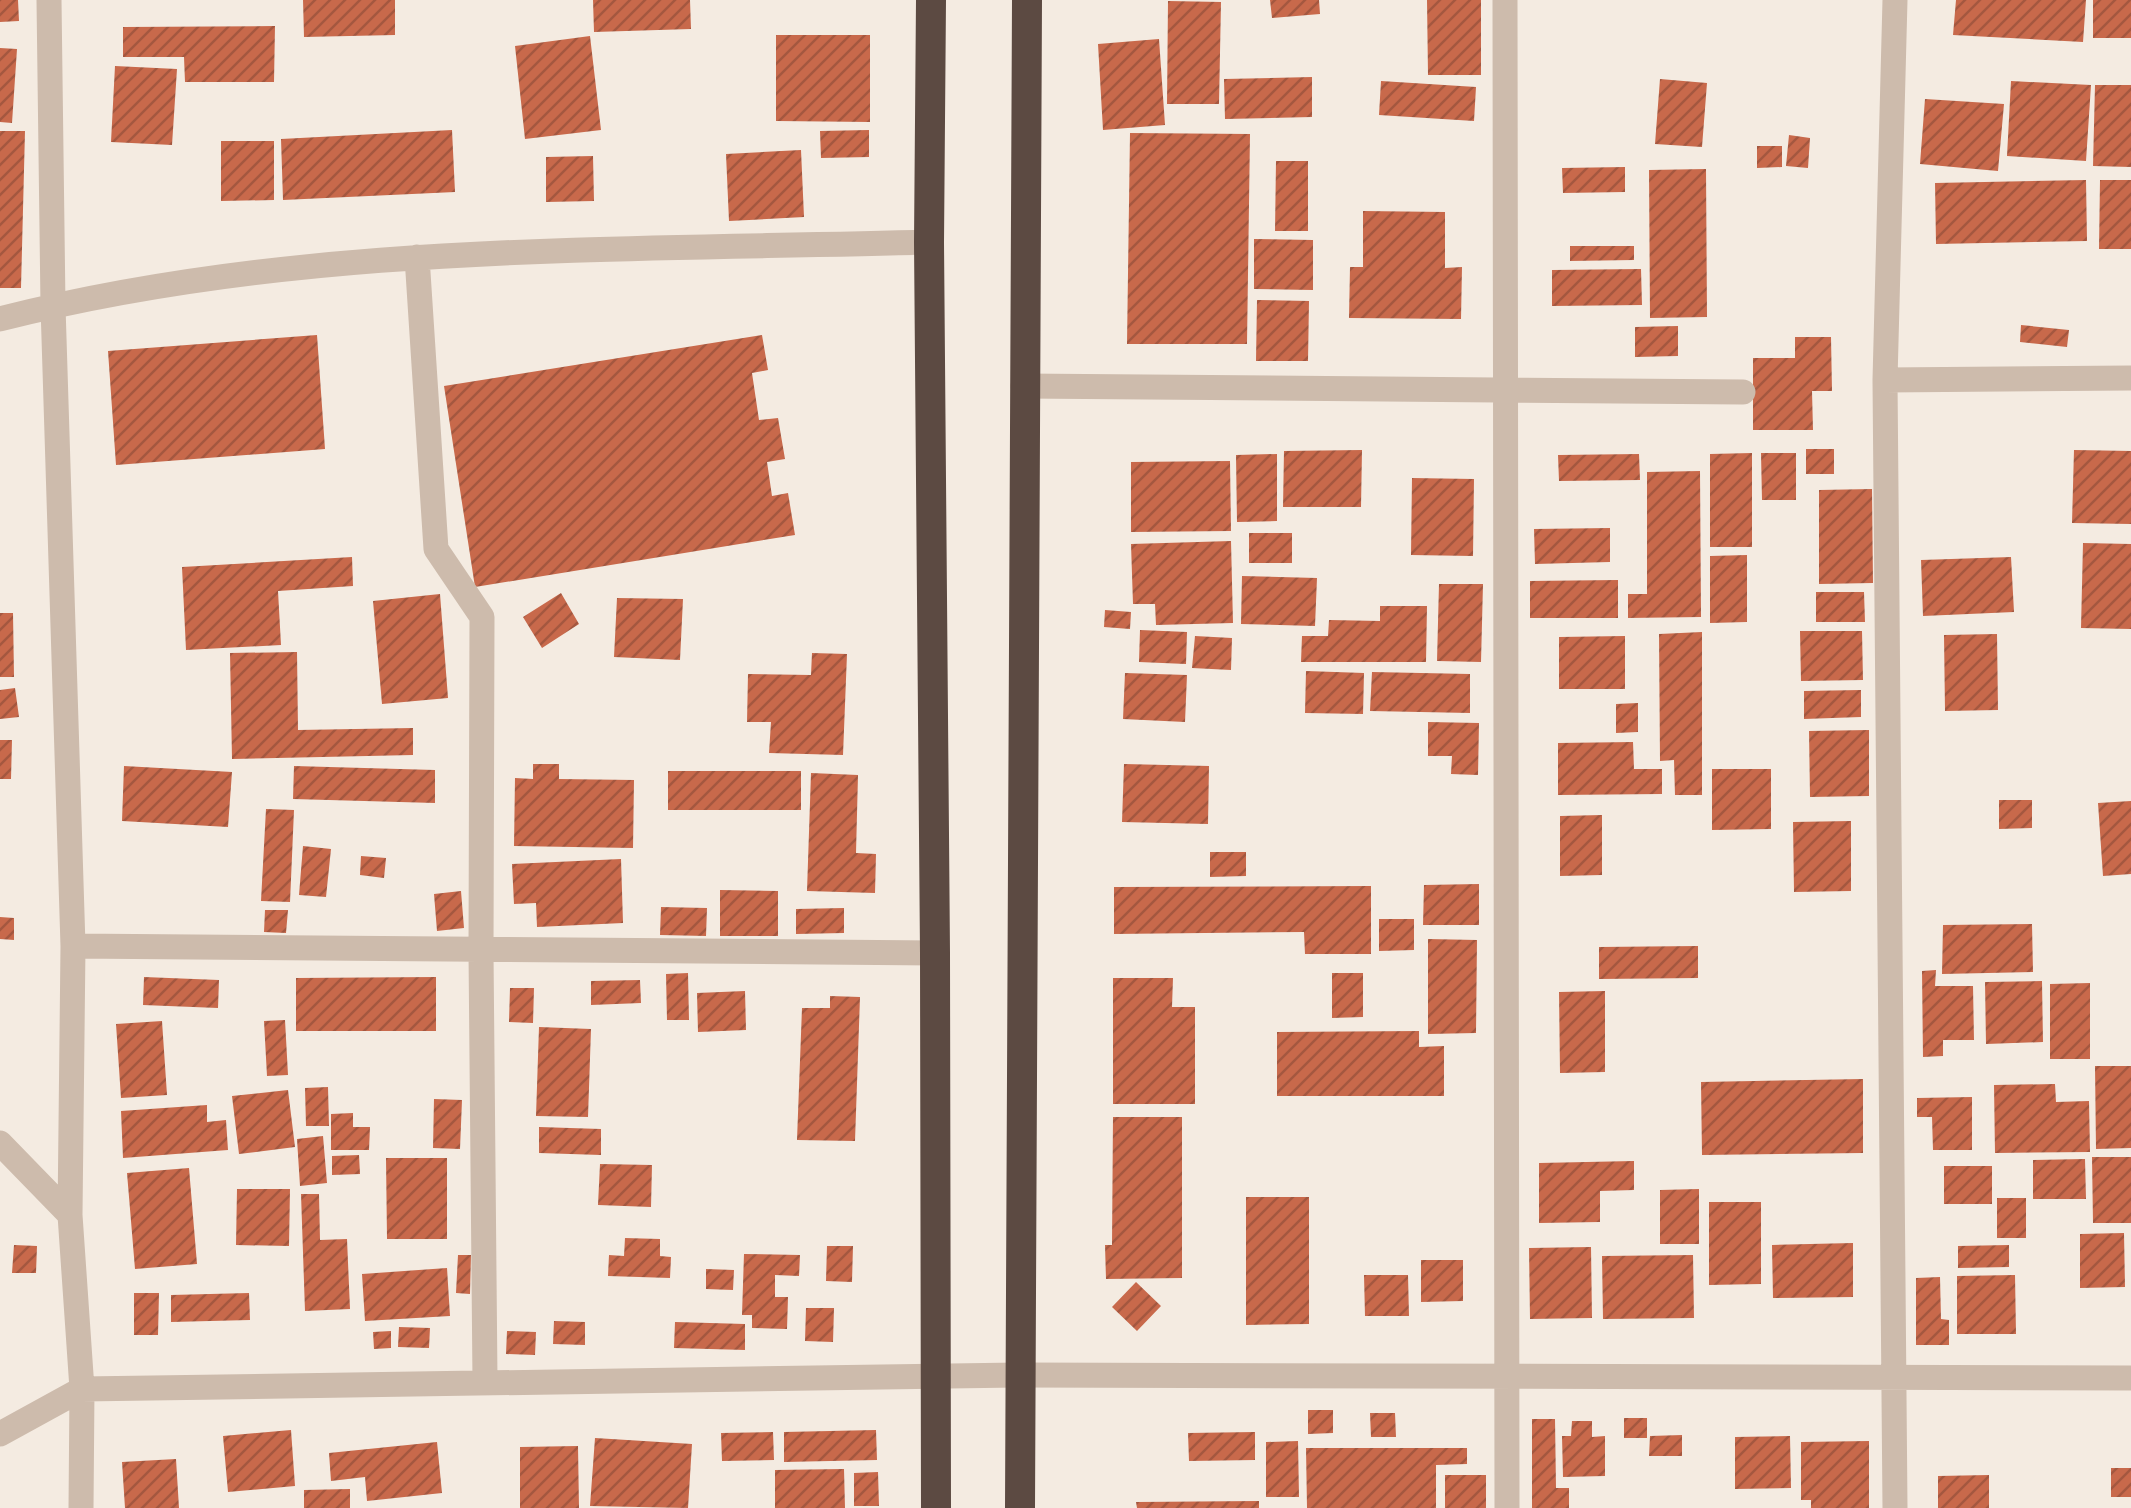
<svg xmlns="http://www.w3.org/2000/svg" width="2131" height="1508" font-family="'PT Sans',sans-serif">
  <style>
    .building { fill: url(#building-hatch) }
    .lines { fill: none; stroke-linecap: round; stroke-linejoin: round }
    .street { stroke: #cdbbac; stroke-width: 25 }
    .highway { stroke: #5c4a42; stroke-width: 30 }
  </style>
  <defs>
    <pattern id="building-hatch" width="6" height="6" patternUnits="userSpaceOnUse" patternTransform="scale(2.5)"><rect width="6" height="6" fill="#c8694b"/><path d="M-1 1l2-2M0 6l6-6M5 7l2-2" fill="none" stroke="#a4573f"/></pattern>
  </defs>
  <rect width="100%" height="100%" fill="#f4ebe1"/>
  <path class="building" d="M0 0H18L19 21 0 22Z
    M303 0H395V35L304 37Z
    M593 0H690L691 29 594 32Z
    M1270 0H1319L1320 14 1272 18Z
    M1427 0H1481V75H1428Z
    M1956 0H2086L2083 42 1953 35Z
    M2093 0H2131V38H2093Z
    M1168 1 1221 2 1219 104H1167Z
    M275 26 274 82H185L184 57H123V27Z
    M776 35H870V122L776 121Z
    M590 36 601 130 525 139 515 46Z
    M1159 39 1165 125 1103 130 1098 44Z
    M0 48 17 49 12 123 0 122Z
    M115 66 177 69 172 145 111 142Z
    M1312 77V117L1225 119 1224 79Z
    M1660 79 1707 83 1702 147 1655 144Z
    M1381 81 1476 87 1474 121 1379 115Z
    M2011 81 2091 85 2086 161 2007 156Z
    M2095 85H2131V167L2093 166Z
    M1925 99 2004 104 1998 171 1920 164Z
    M452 130 455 192 283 200 281 139Z
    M869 130V157L821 158 820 131Z
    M0 131H25L21 288H0Z
    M1130 133 1250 134 1247 344H1127Z
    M1789 135 1810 138 1808 168 1786 166Z
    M221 141H274V200L221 201Z
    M1757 146H1782V167L1757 168Z
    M801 150 804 217 729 221 726 154Z
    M593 156 594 201 546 202V157Z
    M1276 161H1308V231H1275Z
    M1625 167V192L1563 193 1562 168Z
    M1706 169 1707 317 1650 318 1649 170Z
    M2086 180 2087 241 1936 244 1935 183Z
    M2100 180H2131V249H2099Z
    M1363 211 1445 212V268L1462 267 1461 319 1349 318 1350 267H1363Z
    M1254 239 1313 240V290L1254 289Z
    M1570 246H1634V260L1570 261Z
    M1641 269 1642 305 1552 306V270Z
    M1257 300 1309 301 1308 361H1256Z
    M2021 325 2069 330 2067 347 2020 342Z
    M1678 326V356L1635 357V327Z
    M317 335 325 449 116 465 108 351Z
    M762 335 768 370 752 373 759 420 778 418 785 459 767 462 772 496 788 493 795 535 475 587 444 386Z
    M1795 337H1831L1832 391H1812L1813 430H1753V358H1795Z
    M1806 449H1834V474H1806Z
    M1362 450 1361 507H1283L1284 451Z
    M2074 450 2131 451V524L2072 523Z
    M1752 453V547H1710V454Z
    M1761 453H1796V500H1762Z
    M1277 454V521L1237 522 1236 455Z
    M1639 454 1640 480 1559 481 1558 455Z
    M1230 461 1231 531 1131 532V462Z
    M1700 471 1701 617 1628 618V594H1647V472Z
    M1412 478 1474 479 1473 556 1411 555Z
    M1872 489 1873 583 1819 584V490Z
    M1610 528V562L1535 564 1534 529Z
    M1249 533H1292V563H1249Z
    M1231 541 1233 623 1156 625 1155 604H1133L1131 544Z
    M2083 543 2131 544V629L2081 628Z
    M1747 555V622L1710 623V556Z
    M352 557 353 586 278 591 281 645 186 650 182 567Z
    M2011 557 2014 612 1923 616 1921 560Z
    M1242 576 1317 578 1315 626 1241 624Z
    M1618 580V618H1530V581Z
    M1439 584H1483L1481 662 1437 661Z
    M1816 592H1864L1865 622H1816Z
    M561 593 579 624 542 648 523 617Z
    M440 594 448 698 382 704 373 601Z
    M617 598 683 599 680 660 614 657Z
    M1380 606H1427L1426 662H1301L1302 636H1328L1329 620 1380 621Z
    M1105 610 1131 612 1130 629 1104 627Z
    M0 613H13L14 677H0Z
    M1140 630 1187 632 1186 664 1139 662Z
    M1800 631H1862L1863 680 1801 681Z
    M1702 632V795H1675L1674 760 1660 761 1659 634Z
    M1997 634 1998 710 1945 711 1944 635Z
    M1195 636 1232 638 1231 670 1192 668Z
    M1625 636V689H1559V637Z
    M297 652 298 730 413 728V755L232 759 230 653Z
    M812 653 847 654 843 755 769 753 771 722H747L748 674 811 675Z
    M1306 671 1364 673 1363 714 1305 713Z
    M1372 672 1470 674V713L1370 711Z
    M1125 673 1187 675 1185 722 1123 719Z
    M15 688 19 717 0 719V690Z
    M1861 690V717L1804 719V691Z
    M1638 703V732L1616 733V704Z
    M1428 722 1479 723 1478 775 1451 774 1452 756H1428Z
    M1869 730V796L1810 797 1809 731Z
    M0 740H12L11 779H0Z
    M1633 742 1634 769H1662V794L1558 795V743Z
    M533 764H559V779L634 780 633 848 514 846 515 778 533 779Z
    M1124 764 1209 766 1208 824 1122 822Z
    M124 766 232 772 228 827 122 821Z
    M294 766 435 770V803L293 799Z
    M1712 769H1771V829L1712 830Z
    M668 771H801V810H668Z
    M811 773 858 775 856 853 876 854 875 893 807 891Z
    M1999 800H2032V828L1999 829Z
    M2131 801V874L2103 876 2098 803Z
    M266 809 294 810 290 902 261 901Z
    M1602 815V875L1560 876V816Z
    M1851 821V891L1794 892 1793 822Z
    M303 846 331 849 326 897 299 895Z
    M1210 852H1246V876L1210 877Z
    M361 856 386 858 384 878 360 875Z
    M621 859 623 923 537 927 536 903 514 904 512 864Z
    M1479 884V925H1423L1424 885Z
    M1371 886V954H1305L1304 932 1114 934V887Z
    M720 890 778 891V936H720Z
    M461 891 464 928 437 931 434 894Z
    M661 907 707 908 706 936 660 935Z
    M844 908V933L796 934V909Z
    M265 910H288L286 933 264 932Z
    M0 917 14 918V940L0 939Z
    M1379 919H1414V950L1379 951Z
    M2032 924 2033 972 1942 974 1943 925Z
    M1428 939 1477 940 1476 1033 1428 1034Z
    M1698 946V978L1599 979V947Z
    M1936 970 1935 986H1973L1974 1040H1943V1056L1923 1057 1922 971Z
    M688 973 689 1020H667L666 974Z
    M1332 973H1363V1017L1332 1018Z
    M144 977 219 980 218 1008 143 1005Z
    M436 977V1031H296V978Z
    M1113 978H1173L1172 1007H1195V1104H1113Z
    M640 980 641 1003 591 1005V981Z
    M2042 981 2043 1042 1986 1044 1985 982Z
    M2090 983V1059H2050V984Z
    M510 988H534L533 1023 509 1022Z
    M745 991 746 1030 698 1032 697 993Z
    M1605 991V1072L1560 1073 1559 992Z
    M830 996 860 997 855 1141 797 1140 802 1008H830Z
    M285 1020 288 1075 267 1076 264 1021Z
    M162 1021 167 1095 121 1098 116 1024Z
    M539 1027 591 1029 588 1117 536 1116Z
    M1419 1031V1047L1444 1046V1096H1277V1032Z
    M2095 1066H2131V1148L2096 1149Z
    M1863 1079V1153L1702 1155 1701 1082Z
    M2055 1084 2056 1102 2089 1101 2090 1152 1995 1153 1994 1085Z
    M328 1087 329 1126H306L305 1088Z
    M288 1090 295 1147 239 1154 232 1096Z
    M1972 1097V1150H1933L1932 1117H1917V1098Z
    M434 1099 462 1100 460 1149 433 1148Z
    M207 1105V1122L226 1120 228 1150 123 1158 121 1111Z
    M353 1113V1127H370L369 1150H331V1114Z
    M1113 1117H1182V1278L1106 1279 1105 1245H1112Z
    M539 1127 601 1129V1155L539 1153Z
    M323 1136 327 1183 300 1186 297 1139Z
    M359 1155 360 1174 332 1175V1156Z
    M2092 1157H2131V1223H2093Z
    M386 1158H447V1239H387Z
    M2085 1159 2086 1199H2033V1160Z
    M1634 1161V1190L1600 1191V1222L1539 1223V1163Z
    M600 1164 652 1165 651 1207 598 1205Z
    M1944 1166H1992V1204H1944Z
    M189 1168 197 1264 135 1269 127 1173Z
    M237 1189H290L289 1246 236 1245Z
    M1699 1189V1244H1660V1190Z
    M301 1194H319L320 1240 347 1239 350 1309 305 1311Z
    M1246 1197H1309V1324L1246 1325Z
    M1997 1198H2026V1238H1997Z
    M1709 1202H1761V1284L1709 1285Z
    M2124 1233 2125 1287 2080 1288V1234Z
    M625 1238 660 1239V1256L671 1257 670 1278 608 1276 609 1255 624 1256Z
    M1853 1243V1297L1773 1298 1772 1245Z
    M14 1245 37 1246 36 1273H12Z
    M2009 1245V1267L1958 1268V1246Z
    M827 1246H853L852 1282 826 1281Z
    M1591 1247 1592 1318 1530 1319 1529 1248Z
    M744 1254 800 1255 799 1276 775 1275V1297H788L787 1329 752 1328V1315H742Z
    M458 1255H471L470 1294 456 1293Z
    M1693 1255 1694 1318 1603 1319 1602 1256Z
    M1421 1260H1463V1301L1421 1302Z
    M447 1268 450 1316 365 1321 362 1274Z
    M706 1269 734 1270 733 1290 706 1289Z
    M1364 1275H1408L1409 1316H1365Z
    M2015 1275 2016 1334H1957V1276Z
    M1940 1277 1941 1319 1949 1320V1345H1916V1278Z
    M1136 1282 1161 1306 1137 1331 1112 1307Z
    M134 1293H159L158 1335H134Z
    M249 1293 250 1320 171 1322V1295Z
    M806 1308H834L833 1342 805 1341Z
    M554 1321 585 1322V1345L553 1344Z
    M675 1322 745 1324V1350L674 1348Z
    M399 1327 430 1328 429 1348 398 1347Z
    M391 1331V1348L374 1349 373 1332Z
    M507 1331 536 1332 535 1355 506 1354Z
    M1308 1410H1333V1433L1308 1434Z
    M1370 1413H1395L1396 1437H1371Z
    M1624 1418H1647V1438H1624Z
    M1532 1419H1555L1556 1488H1569V1508H1532Z
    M1572 1421H1592V1437L1605 1436V1476L1563 1477 1562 1436H1571Z
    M291 1430 295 1486 228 1492 223 1436Z
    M876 1430 877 1460 784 1462V1432Z
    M773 1432 774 1460 722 1461 721 1433Z
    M1255 1432V1460L1189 1461 1188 1433Z
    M1682 1435V1456H1649L1650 1436Z
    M1790 1436 1791 1488 1735 1489V1437Z
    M595 1438 692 1444 688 1508 590 1506Z
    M1298 1441 1299 1497H1266V1442Z
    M1869 1441V1508H1811V1500H1801V1442Z
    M437 1442 442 1493 367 1501 365 1477 331 1481 329 1453Z
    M578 1446 579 1508H520V1447Z
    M1306 1448H1467V1464L1436 1465V1508H1307Z
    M176 1459 179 1508H125L122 1462Z
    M2111 1468H2131V1497H2111Z
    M844 1469 845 1508H775V1470Z
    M878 1472 879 1506H854V1473Z
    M1445 1475H1486V1508H1445Z
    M1989 1475V1508H1938V1476Z
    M350 1489V1508H304V1490Z
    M1259 1501V1508H1137L1136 1502Z"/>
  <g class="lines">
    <path class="street" d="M49 0 53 306 73 946 70 1215 82 1389 81 1508
      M1505 0 1507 1508
      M1895 0 1885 380 1895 1508
      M417 257 436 549 482 617 481 952 485 1381
      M0 319C302 242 619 251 929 242
      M1885 380 2131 378
      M1023 386 1743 392
      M73 946 935 953
      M0 1143 70 1215
      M0 1434 82 1389 1020 1375 2131 1378"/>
    <path class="highway" d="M931 0 929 242 935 953 936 1508
      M1020 1508 1027 0"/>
  </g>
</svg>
